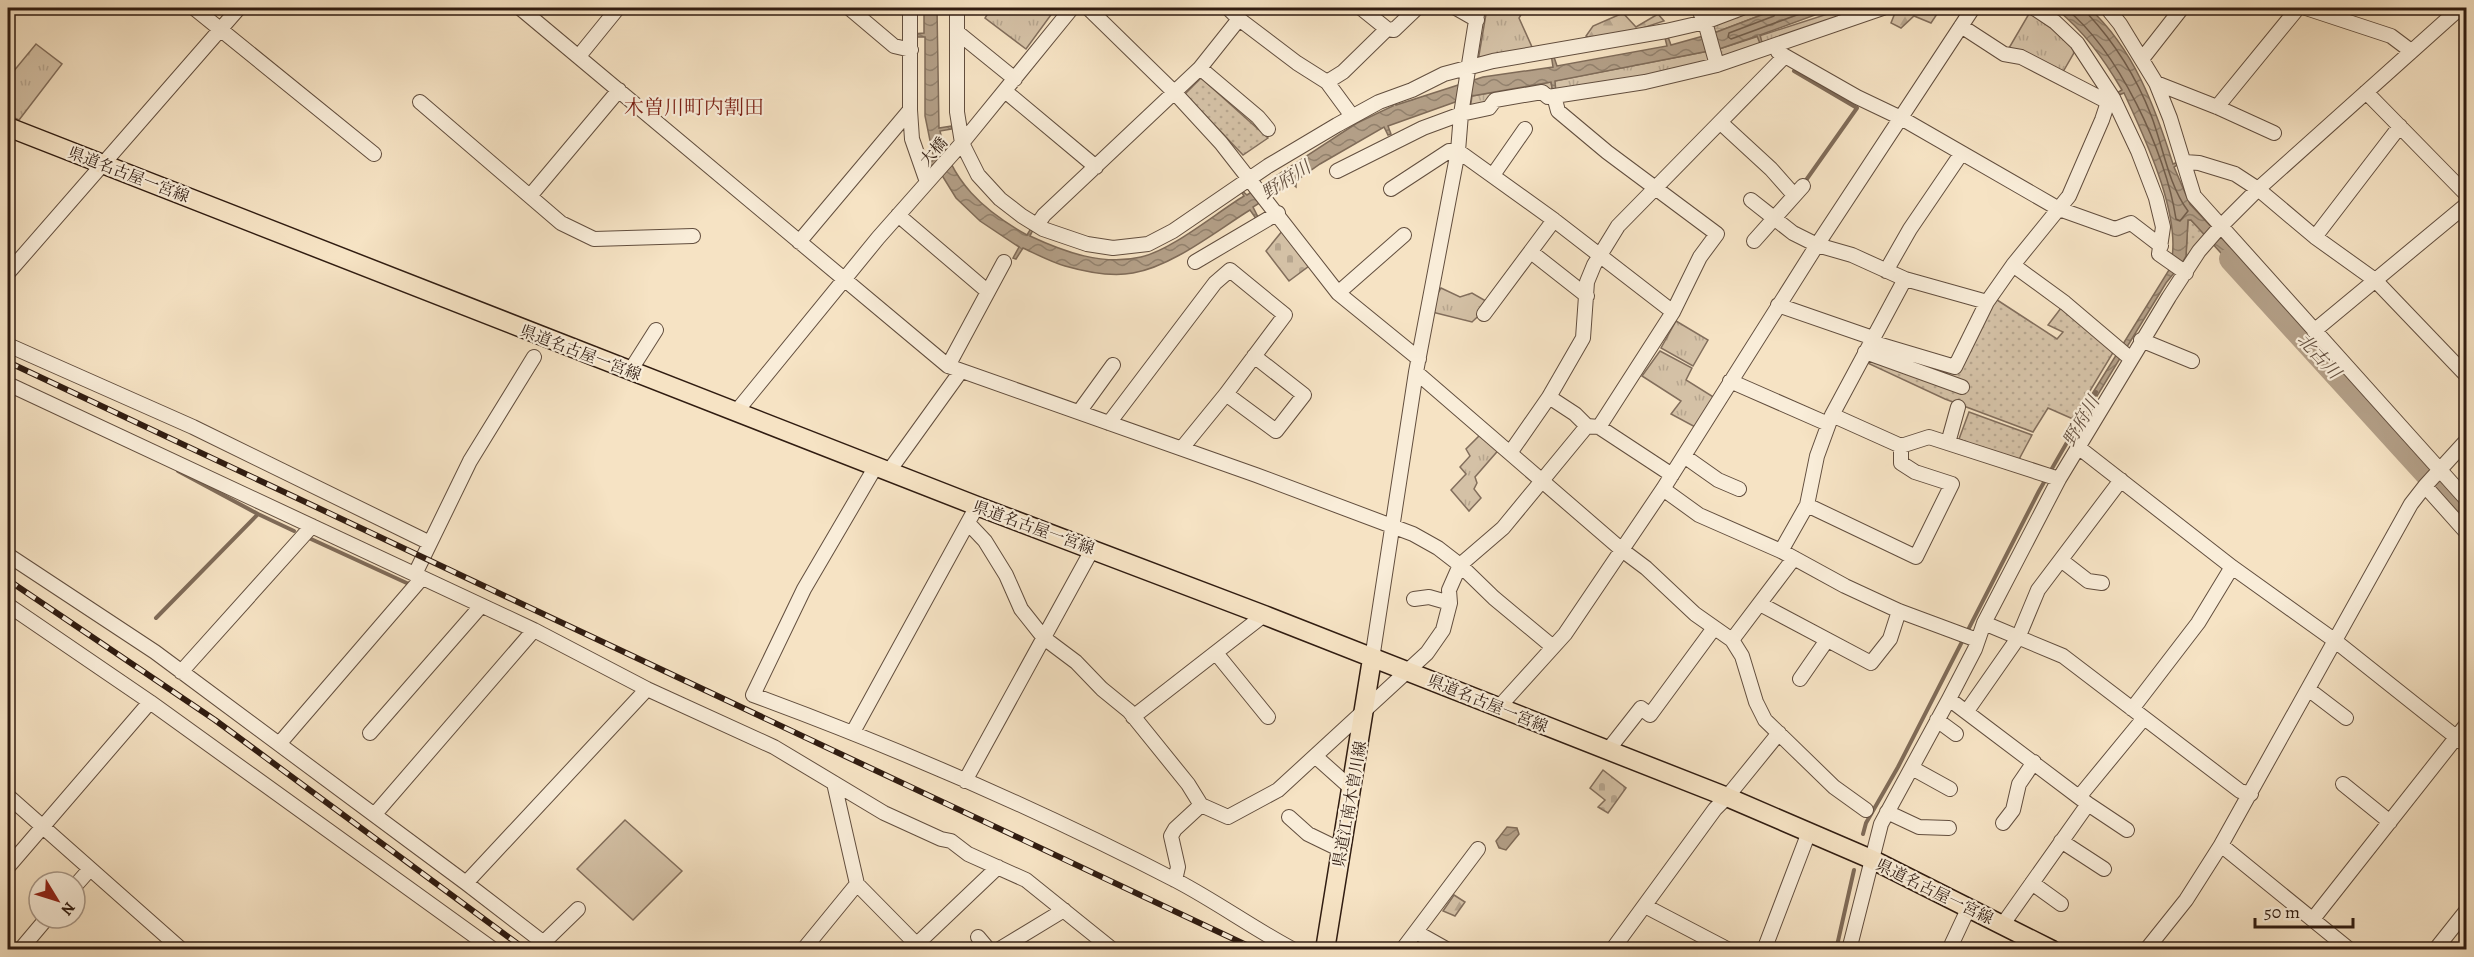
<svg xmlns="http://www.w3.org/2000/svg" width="2474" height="957" font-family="Alegreya,'Noto Serif JP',serif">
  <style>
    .grass { fill: url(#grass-tufts); stroke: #826e5c; stroke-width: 1.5 }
    .forest { fill: url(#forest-firs); stroke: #826e5c; stroke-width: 1.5 }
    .wetland { fill: url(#wetland-marsh); stroke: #826e5c; stroke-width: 1.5 }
    .cemetery { fill: url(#cemetery-stones); stroke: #826e5c; stroke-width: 1.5 }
    .park { fill: url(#park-dots); stroke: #826e5c; stroke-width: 1.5 }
    .pitch { fill: #d4c1a6; stroke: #826e5c; stroke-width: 1.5 }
    .water { fill: url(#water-waves); stroke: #7f6b58; stroke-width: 1.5 }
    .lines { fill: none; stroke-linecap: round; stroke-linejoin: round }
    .shore { stroke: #725e4c; stroke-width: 1.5 }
    .stream { stroke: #7f6b58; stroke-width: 4 }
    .river { stroke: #b39f87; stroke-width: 24 }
    .minor-casing { stroke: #624e3e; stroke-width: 16 }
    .major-casing { stroke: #301c11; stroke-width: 21 }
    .minor { stroke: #f9edd9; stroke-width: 14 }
    .major { stroke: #f6e3c4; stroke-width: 18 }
    .rail-casing { stroke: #301c11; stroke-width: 6 }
    .rail { stroke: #f9edd9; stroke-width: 4; stroke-dasharray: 11; stroke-linecap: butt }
    .labels { text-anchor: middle; stroke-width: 4.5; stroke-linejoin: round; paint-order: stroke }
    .street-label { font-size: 16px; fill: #301c11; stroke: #f9edd9 }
    .water-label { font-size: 18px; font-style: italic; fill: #645040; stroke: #f9edd9 }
    .quarter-label { font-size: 20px; fill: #7a1f14; stroke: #f9edd9 }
  </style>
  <defs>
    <pattern id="grass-tufts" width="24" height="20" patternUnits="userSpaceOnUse" patternTransform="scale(1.5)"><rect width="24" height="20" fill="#d4c1a6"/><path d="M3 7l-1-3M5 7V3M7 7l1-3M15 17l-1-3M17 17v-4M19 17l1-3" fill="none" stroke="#b6a58e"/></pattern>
    <pattern id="forest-firs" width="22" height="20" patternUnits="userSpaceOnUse" patternTransform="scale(1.5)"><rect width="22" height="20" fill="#d4c1a6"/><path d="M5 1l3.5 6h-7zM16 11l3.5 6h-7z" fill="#b6a58e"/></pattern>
    <pattern id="wetland-marsh" width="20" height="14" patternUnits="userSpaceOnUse" patternTransform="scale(1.5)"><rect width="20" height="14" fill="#d4c1a6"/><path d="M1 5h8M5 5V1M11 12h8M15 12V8" fill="none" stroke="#b6a58e"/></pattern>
    <pattern id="cemetery-stones" width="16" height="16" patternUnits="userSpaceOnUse" patternTransform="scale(1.5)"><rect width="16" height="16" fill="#d4c1a6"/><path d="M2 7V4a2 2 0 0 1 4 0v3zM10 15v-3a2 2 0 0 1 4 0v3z" fill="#b6a58e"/></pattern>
    <pattern id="park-dots" width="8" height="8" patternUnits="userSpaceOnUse" patternTransform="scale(1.5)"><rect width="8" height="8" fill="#d4c1a6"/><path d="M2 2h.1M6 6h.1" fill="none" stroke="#b6a58e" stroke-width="1.8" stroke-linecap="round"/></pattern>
    <pattern id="water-waves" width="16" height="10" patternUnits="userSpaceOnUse" patternTransform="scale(1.5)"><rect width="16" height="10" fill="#b39f87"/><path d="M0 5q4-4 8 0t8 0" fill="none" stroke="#92816d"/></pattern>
  </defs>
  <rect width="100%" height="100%" fill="#f6e3c4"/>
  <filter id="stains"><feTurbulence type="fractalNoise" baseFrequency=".00333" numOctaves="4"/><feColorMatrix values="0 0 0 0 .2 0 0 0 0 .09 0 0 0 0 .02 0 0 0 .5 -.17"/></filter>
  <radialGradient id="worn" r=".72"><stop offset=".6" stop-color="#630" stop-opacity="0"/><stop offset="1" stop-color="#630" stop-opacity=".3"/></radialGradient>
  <path class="grass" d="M991 8H1056L1026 49 985 18Z
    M1487 8H1525L1519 18 1532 47 1518 54 1478 61Z
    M1846 8H1885L1726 59 1720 56 1719 49Z
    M2030 12 2053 24 2075 51 2060 77 2009 48Z
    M36 44 62 64 19 120 8 115V78Z
    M1709 51 1710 58 1706 66 1470 110 1472 96 1551 82 1553 93 1556 92 1554 81Z
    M1441 288 1460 297 1472 293 1491 304 1472 322 1428 311Z
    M1676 321 1708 340 1693 366 1661 348Z
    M1660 351 1692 368 1686 380 1715 398 1697 428 1671 414 1681 401 1642 376Z
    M1484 431 1502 446 1475 477 1477 483 1474 489 1481 498 1469 511 1451 490 1466 474 1460 467 1470 456 1466 449Z"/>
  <path class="forest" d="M1897 8H1941L1931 23 1914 16 1901 28 1891 23Z
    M1623 13 1636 27 1658 14 1664 21 1597 43 1586 36 1593 26Z
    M1454 895 1465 902 1455 916 1443 911Z"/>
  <path class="wetland" d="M1755 8H1780L1714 33 1712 28 1717 21Z"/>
  <path class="cemetery" d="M1283 230 1309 266 1289 281 1266 251Z
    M1603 770 1626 788 1608 813 1598 807 1605 800 1590 788Z"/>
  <path class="park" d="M1201 78 1268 138 1243 155 1185 94Z
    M2188 220H2191L2207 236 2186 267 2182 263 2186 256Z
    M1991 296 2057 339 2063 332 2048 325 2061 308 2114 351 2073 419 2048 408 2033 432 1945 399 1861 360 1871 342 1955 367Z
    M1969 412 2032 435 2017 463 1959 439Z"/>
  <path class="pitch" d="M625 820 682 871 633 920 577 869Z"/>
  <path class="water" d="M924 8H937L939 128 951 126 952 129 940 131C950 181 984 211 1027 235L1033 225 1035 226 1030 236C1064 252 1103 266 1141 257 1172 250 1216 213 1244 196L1239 188 1247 195 1357 123 1393 106 1390 99 1392 98 1396 105 1483 77 1553 67 1551 54H1553L1557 66 1667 46 1664 34H1667L1671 45 1714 33 1772 11V8L1776 9 1834 8 1760 35 1763 46H1761L1757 36 1719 49 1555 81 1556 93H1553L1551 82 1472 96 1388 126 1391 134 1388 135 1384 127 1320 164 1296 181V187L1291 183 1253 207 1259 219 1257 220 1250 210C1216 231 1173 266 1133 273 1112 277 1086 272 1065 266 1051 262 1036 254 1023 248L1016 259 1013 258 1019 247 980 221 956 198 935 164 924 168V165L934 160 925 116V37H914L913 34 924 33Z
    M2055 8H2089C2134 49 2155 107 2173 164L2178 162 2179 164 2174 167 2190 204 2257 276 2249 284 2191 220H2188L2186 256 2182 263 2166 283 2097 396 2092 394 2169 270C2186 223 2144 136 2124 93L2116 96 2115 94 2122 90C2103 58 2084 31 2055 8Z
    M1507 827 1517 828 1519 834 1506 850 1499 848 1496 841Z"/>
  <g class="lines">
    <path class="shore" d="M1778 8 1774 16 1729 33 1728 37 1731 39 1816 8
      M2065 8C2118 50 2166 152 2176 219L2180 221 2188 211C2168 184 2163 146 2151 115 2137 79 2114 42 2087 13L2086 8"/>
    <path class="stream" d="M1794 71 1857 108 1804 183
      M258 514 294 531
      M311 539 411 585
      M156 618 258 514 178 471
      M1863 834 1866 823 1898 767 2039 491 2096 392
      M1836 950 1854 870"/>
    <path class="river" d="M2231 259 2466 517"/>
    <defs>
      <path id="minor" d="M194 8 374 154
        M520 8 948 366 1256 475 1413 534 1438 548 1460 565 1494 598 1553 647
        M849 8 894 46 911 50
        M910 8V110L912 139 927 182
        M957 8V112L962 143 978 175 1000 199 1022 216 1043 229 1087 244 1113 248 1148 244 1173 231 1268 166 1337 125 1379 102 1412 90 1444 74 1493 61 1666 31 1705 22 1742 8
        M1088 8 1175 93 1221 143 1338 293 1419 359
        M1361 8 1387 29 1394 30 1417 8
        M1456 8 1477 20
        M1698 8 1705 22 1717 65
        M2034 8 2055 22 2077 43 2113 98 2138 151 2156 198 2163 227 2159 254 2186 273
        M2107 8 2120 24 2156 83 2170 118 2194 196 2466 499
        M2306 8 2391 36 2411 51
        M1239 19 1297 63 1327 82 1343 72 1387 29
        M1961 26 2004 54 2021 57 2108 102
        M957 32 1015 79
        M1778 52 1857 97 1901 118 2059 209 2115 229 2131 223 2161 246
        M579 56 618 8
        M2142 59 2182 8
        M1200 68 1258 117 1268 129
        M1327 82 1352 116
        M2156 83 2217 107 2274 133
        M1005 91 1096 167
        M2366 92 2466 194
        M1554 96 1558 111 1607 152 1717 234 1700 257 1673 312 1599 427
        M420 102 561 223 594 239 693 236
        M2217 107 2298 8
        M1721 123 1771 169 1794 195
        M2185 162 2199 163 2235 174 2258 189 2315 237 2375 280 2466 375
        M1337 171 1423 128 1461 114 1489 108 1495 100 1542 92 1548 97 1645 82 1717 65 1883 8
        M1493 175 1525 129
        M1391 189 1449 151H1458L1554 220 1673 312
        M530 196 619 90
        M1751 200 1793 233 1817 245 1852 255 1905 279 1987 302 2013 265 2069 196 2102 120 2108 102 2113 98
        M898 215 987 291
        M1037 225 1044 215 1200 68 1239 19 1228 8
        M2315 237 2400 126
        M1754 241 1803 186
        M799 242 910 110
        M1531 252 1587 296
        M1195 262 1278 213
        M2013 265 2065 303 2131 359
        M1886 271 1910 229 1961 154
        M8 273 239 8
        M1338 293 1404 235
        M1778 305 1873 338
        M1484 314 1554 220
        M2314 331 2466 205
        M2141 340 2192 361
        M1871 342 1955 367 1987 302
        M8 345 193 427 430 543
        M1865 352 1962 387
        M948 366 1004 262
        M630 371 656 330
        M1416 372 1622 550 1646 568 1695 614 1732 640 1742 656 1756 702 1765 720 1834 787 1866 810
        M1730 381 1828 424
        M8 384 534 630 647 689 774 747 884 813 941 839 951 841 968 854 1026 880 1113 950
        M1226 394 1276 431 1304 395 1254 356
        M1549 397 1575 414 1587 426
        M736 412 878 238 962 143 1072 8
        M1079 412 1113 365
        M1832 415 1901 446 1929 437 2059 479
        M1109 423 1215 283 1230 270 1285 315 1226 394 1182 448
        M1948 443 1958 407
        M2078 447 2232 567 2334 640 2466 745
        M1510 453 1549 397 1583 338 1587 282 1594 265 1618 226 1785 56
        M1684 456 1718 480 1739 489
        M876 466 804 589 753 695C897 748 1040 810 1177 881 1217 902 1254 929 1294 950
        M889 471 961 371
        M2425 486 2466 532
        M1663 489 1699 515 1781 551 1845 586 1899 611 1977 640
        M1807 505 1916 557 1952 484 1915 472 1901 463V446
        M968 523 985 541 1006 575 1021 609 1044 638 1076 662 1102 689 1129 711 1188 784 1201 805 1228 817 1278 790 1427 653 1443 630 1450 603 1449 590 1460 565 1503 528 1587 426 1599 427 1672 475
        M1781 551 1807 505 1817 456 1832 415 1905 279
        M8 555 155 652 466 883 553 950
        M2061 560 2088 581 2102 583
        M415 574 470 461 534 357
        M1414 599 1429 597 1450 603
        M1760 604 1871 663 1890 639 1899 611
        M8 605 150 702 494 950
        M1984 623 2063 656 2240 791 2251 794
        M1732 640 1794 558
        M1216 653 1268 717
        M1372 659 1416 372 1458 151 1461 114 1478 8
        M181 672 312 526
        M1800 679 1827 640
        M2308 689 2346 718
        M1949 699 2088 804 2127 830
        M1499 707 1565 634 1663 489 1817 245 1973 8
        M2132 709 2198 623 2232 567
        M1967 711 2018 638 2038 590 2121 480
        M1133 717 1264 615
        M1937 720 1956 734
        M853 732 977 506
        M370 733 481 606
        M279 744 422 578
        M1608 750 1641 708 1650 715 1714 628
        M1315 756 1352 789
        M1912 768 1950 789
        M965 781 1093 548
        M2343 784 2390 822
        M8 796 182 950
        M2079 797 2144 718
        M1887 812 1919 827 1949 828
        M375 814 534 630
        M1289 817 1308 834 1341 850
        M2003 823 2013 810 2019 784 2034 762
        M2061 841 2104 869
        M2221 845 2350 950
        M8 867 150 702
        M1175 880 1178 867 1171 836 1175 829 1201 805
        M466 883 647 689
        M2032 883 2061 904
        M857 884 922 950
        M75 886 90 869
        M1645 906 1729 950
        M2313 919 2466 725
        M2003 924 2088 804
        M1416 932 1448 950
        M978 937 989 950
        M543 943 578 909
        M20 950 47 918
        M803 950 857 884 834 783
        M906 950 917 944 998 867
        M998 950 1064 910
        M1402 950 1478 849
        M1612 950 1715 809 1727 797 1779 733
        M1764 950 1809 832
        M1849 950 1881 824 1949 699 1975 649 1984 623 2059 479 2169 297 2199 251 2220 227 2258 189 2460 8
        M1949 950 1969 907
        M2146 950 2186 900 2221 845 2411 504 2425 486 2466 441
        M2435 950 2466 911"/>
      <path id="major" d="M8 127 977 506 1264 615 1727 797 1871 859 2052 950
        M1325 950 1372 659"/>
    </defs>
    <use href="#minor" class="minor-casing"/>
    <use href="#major" class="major-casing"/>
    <use href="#minor" class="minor"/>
    <use href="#major" class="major"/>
    <defs>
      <path id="rail" d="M8 362 1257 950
        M8 580 215 720 526 950"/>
    </defs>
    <use href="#rail" class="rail-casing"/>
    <use href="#rail" class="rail"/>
  </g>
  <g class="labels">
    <g class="street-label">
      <text transform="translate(933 151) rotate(-48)" y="6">大橋</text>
      <text transform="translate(129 174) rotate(21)" y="6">県道名古屋一宮線</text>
      <text transform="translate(581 352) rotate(21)" y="6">県道名古屋一宮線</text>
      <text transform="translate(1034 527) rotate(20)" y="6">県道名古屋一宮線</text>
      <text transform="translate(1488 703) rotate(22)" y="6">県道名古屋一宮線</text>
      <text transform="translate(1349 804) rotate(-80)" y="6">県道江南木曽川線</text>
      <text transform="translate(1935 891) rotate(26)" y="6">県道名古屋一宮線</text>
    </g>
    <g class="water-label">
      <text transform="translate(1286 180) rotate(-33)" y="6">野府川</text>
      <text transform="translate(2319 356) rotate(47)" y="6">北古川</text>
      <text transform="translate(2081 421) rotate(-60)" y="6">野府川</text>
    </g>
    <g class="quarter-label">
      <text x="694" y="114">木曽川町内割田</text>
    </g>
  </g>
  <rect width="2474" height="957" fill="none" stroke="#f6e3c4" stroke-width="30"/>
  <rect x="9" y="9" width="2456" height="939" fill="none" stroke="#301c11" stroke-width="3"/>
  <rect x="15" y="15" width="2444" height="927" fill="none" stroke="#301c11" stroke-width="1.5"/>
  <g transform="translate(57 900) rotate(128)"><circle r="28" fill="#f9edd9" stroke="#a99989" stroke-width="1.5"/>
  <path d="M0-4.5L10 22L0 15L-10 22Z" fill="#8f2418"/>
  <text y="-9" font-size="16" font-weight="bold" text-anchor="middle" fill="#301c11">N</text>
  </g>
  <path d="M2255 918v9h98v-9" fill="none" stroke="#301c11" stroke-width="3"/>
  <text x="2264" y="918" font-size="18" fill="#301c11" stroke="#f9edd9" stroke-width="4.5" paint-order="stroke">50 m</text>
  <rect width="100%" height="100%" filter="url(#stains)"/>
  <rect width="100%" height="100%" fill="url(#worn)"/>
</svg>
